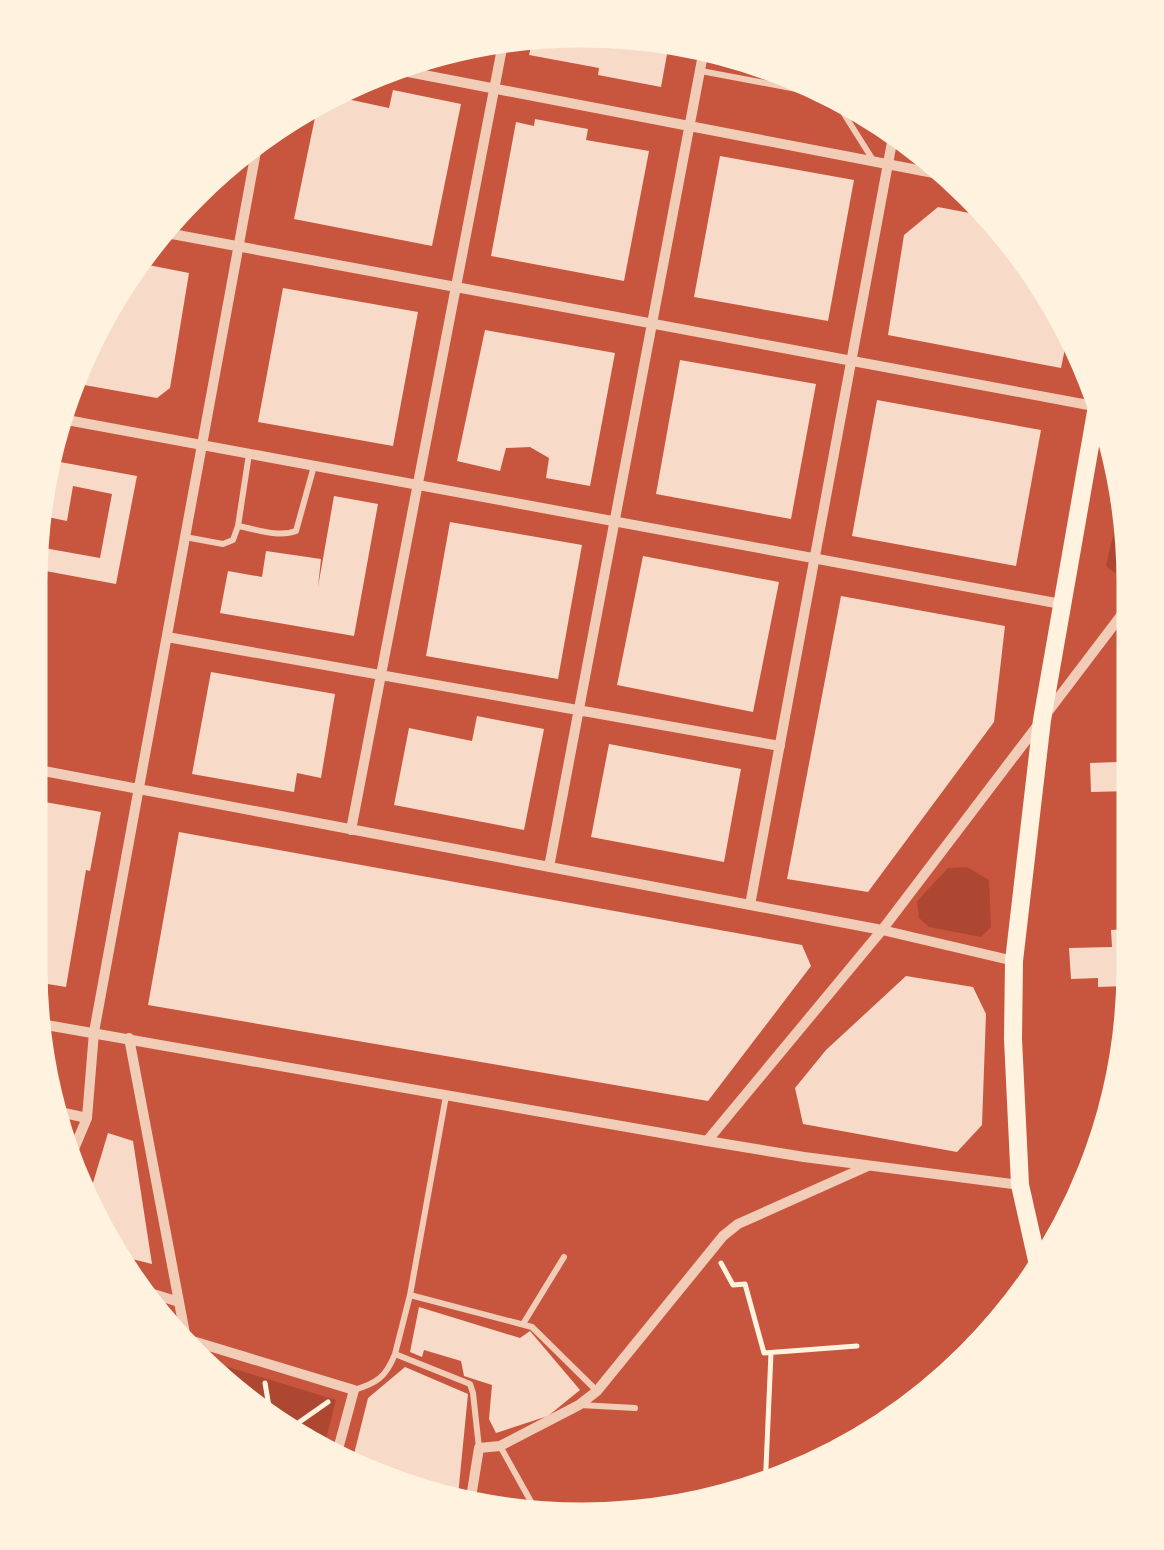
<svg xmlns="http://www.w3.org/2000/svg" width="1164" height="1550" font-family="Lato,sans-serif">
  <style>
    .green { fill: #ae4732 }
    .building { fill: #f7dbc8 }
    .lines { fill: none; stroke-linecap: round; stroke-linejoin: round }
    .path { stroke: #fff3e0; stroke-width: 5 }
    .service { stroke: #f1ccb7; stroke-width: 6 }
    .minor { stroke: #f1ccb7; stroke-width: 10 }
    .secondary { stroke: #fff3e0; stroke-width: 18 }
    .rim { fill: none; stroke: #fff3e0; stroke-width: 5 }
  </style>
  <rect width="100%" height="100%" fill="#c8553d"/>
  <path class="green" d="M1125 484 1132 510V548L1115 573 1106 566Z
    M967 867 989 880 991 927 981 937 929 927 919 918 917 901 948 868Z
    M218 1364 336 1400 322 1455 223 1384Z"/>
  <path class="building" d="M533 38H670L661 87 598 75 599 68 529 55Z
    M393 90 461 104 432 246 294 219 318 103 333 96 389 108Z
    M535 119 588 129 586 140 649 151 624 281 491 256 516 122 534 126Z
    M720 156 854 180 828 321 694 297Z
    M938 207 985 216 1043 273 1070 324 1061 368 888 335 904 235Z
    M133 262 189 273 170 388 157 398 73 383Z
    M283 288 418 312 393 446 258 422Z
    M485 330 615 353 590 486 546 478 549 458 530 447 506 448 500 471 457 461Z
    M680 360 816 384 791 519 656 494Z
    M877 400 1041 430 1016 566 852 536Z
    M49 460 137 476 116 584 29 568 33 546 100 558 112 494 73 486 67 521 38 515Z
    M334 496 378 504 354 636 220 613 228 571 262 577 266 551 321 559 318 587Z
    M450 522 582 545 558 679 426 656Z
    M643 556 779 582 753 712 617 685Z
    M841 596 1005 626 994 722 868 892 787 879Z
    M211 672 335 694 321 778 297 773 294 792 192 774Z
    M477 716 544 729 524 830 394 805 409 728 472 741Z
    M609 744 741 769 724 862 591 837Z
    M1117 752H1132V791L1091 792 1090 763 1117 762Z
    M28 799 101 812 90 871 86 870 66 987 29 981Z
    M179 832 802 945 811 966 708 1101 148 1005Z
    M1126 929V946L1132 945V978H1127V986L1098 987V978L1071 979 1069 948 1112 947 1111 930Z
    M906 976 973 987 986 1014 982 1125 957 1152 803 1124 795 1088 826 1050Z
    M108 1133 133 1141 152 1264 108 1253 102 1246 86 1206Z
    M419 1307 520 1338 530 1331 580 1390 548 1416 496 1433 489 1419 492 1385 464 1376 461 1361 424 1350 422 1357 410 1352Z
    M405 1367 468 1394 457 1506 350 1470 368 1398Z"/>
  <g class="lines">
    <path class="path" d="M721 1263 733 1285 745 1284 764 1353 857 1346
      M265 1383 271 1418
      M225 1386 222 1369 227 1371
      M288 1430 328 1402
      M765 1490 771 1353"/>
    <path class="service" d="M701 71 828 95
      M834 98 873 160
      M238 526C256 529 278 538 296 531L314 466
      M185 537 223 544 233 540 238 526 249 454
      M410 1295 532 1327 597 1391
      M523 1324 564 1257
      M395 1354 470 1384 473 1393 479 1448
      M354 1390C377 1383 386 1377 395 1354L410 1295 446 1096
      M580 1405 635 1408
      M500 1446 539 1516"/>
    <path class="minor" d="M398 70 944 175
      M156 231 1099 407
      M56 418 1061 604
      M167 637 780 746
      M28 768 882 930 1014 961
      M351 830 504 38
      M549 867 705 44
      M750 905 895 126
      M35 1023 707 1141 804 1157 1020 1185
      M129 1038 190 1360
      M46 1109 87 1118
      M707 1141 882 930 1132 601
      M68 1163 87 1118 94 1032 259 135
      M134 1288 179 1302
      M186 1339 354 1390 334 1464
      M469 1510 479 1448 500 1446 579 1405 597 1391 723 1236 738 1224 868 1166"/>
    <path class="secondary" d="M1041 1278 1020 1185 1013 1039 1014 961 1042 720 1100 389"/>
  </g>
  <path d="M0 0H1164V1550H0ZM582 45H582A537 537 0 0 1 1119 582V968A537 537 0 0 1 582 1505H582A537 537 0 0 1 45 968V582A537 537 0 0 1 582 45Z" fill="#fff3e0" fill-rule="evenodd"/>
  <path class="rim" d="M582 45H582A537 537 0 0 1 1119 582V968A537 537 0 0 1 582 1505H582A537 537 0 0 1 45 968V582A537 537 0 0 1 582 45Z"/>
</svg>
